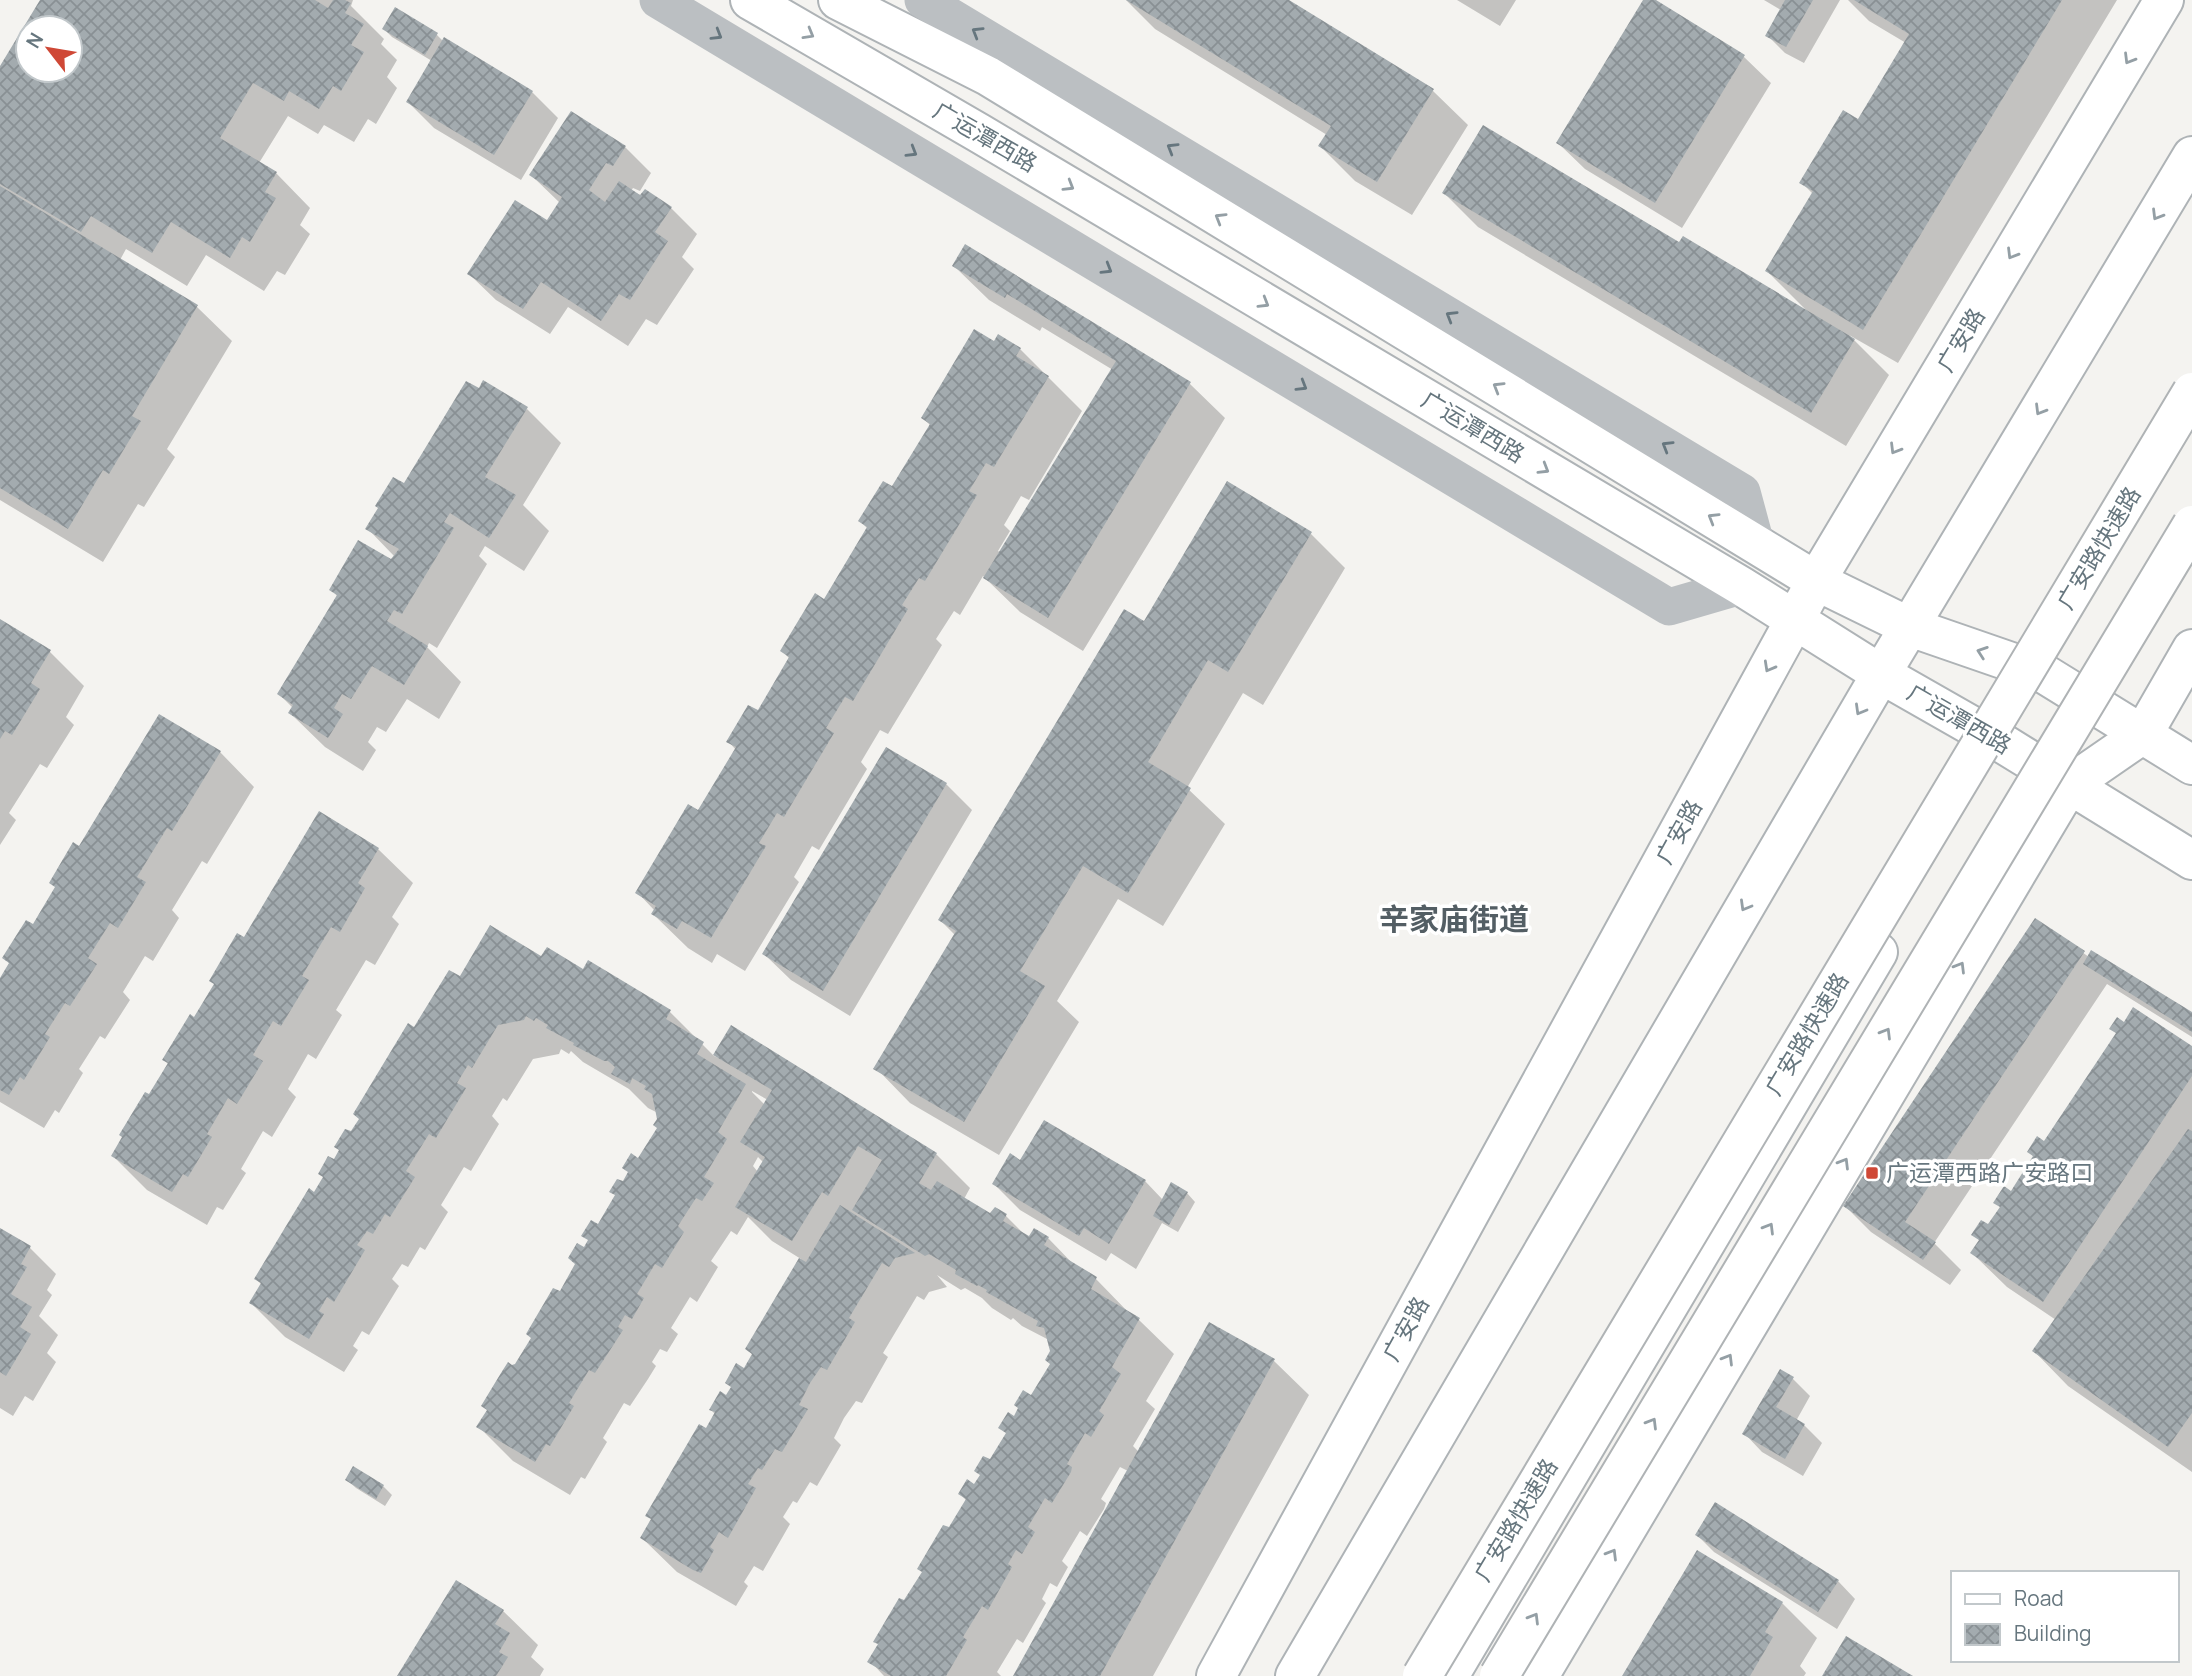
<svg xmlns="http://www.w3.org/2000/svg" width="2192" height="1676" font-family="Manrope,'Noto Sans SC',sans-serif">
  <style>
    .shadow { fill: #0003; fill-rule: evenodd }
    .building { fill: url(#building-cross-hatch); fill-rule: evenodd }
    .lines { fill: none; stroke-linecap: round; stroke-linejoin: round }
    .secondary-casing { stroke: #aeb3b6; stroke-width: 42 }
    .street { stroke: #bbbfc2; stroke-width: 37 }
    .secondary { stroke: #fff; stroke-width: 38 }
    .highway-bridge-casing { stroke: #afb3b5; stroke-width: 42; stroke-linecap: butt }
    .highway-bridge { stroke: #fff; stroke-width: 38 }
    .oneway { stroke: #66767e }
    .oneway2 { stroke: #949fa5 }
    .poi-dot { fill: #cf4836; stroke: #fff; stroke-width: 2.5 }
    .labels { text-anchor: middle; stroke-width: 7; stroke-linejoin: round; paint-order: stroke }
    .street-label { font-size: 23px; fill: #66767e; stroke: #fff }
    .poi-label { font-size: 23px; fill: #66767e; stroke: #fff; text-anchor: start }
    .district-label { font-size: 30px; font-weight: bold; fill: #535e64; stroke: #fff }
  </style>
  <defs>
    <pattern id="building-cross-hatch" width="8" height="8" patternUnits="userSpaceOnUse" patternTransform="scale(1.75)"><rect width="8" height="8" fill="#a3abaf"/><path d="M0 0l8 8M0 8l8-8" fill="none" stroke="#899094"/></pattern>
  </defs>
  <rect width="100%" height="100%" fill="#f4f3f0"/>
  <path class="shadow" d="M42 0H353L351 6 384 39 381 44 397 60 387 77 397 88 376 124 368 119 354 142 324 125 318 134 288 116 259 163 276 173 310 208 300 225 310 234 285 275 277 271 264 291 206 255 187 286 126 249 120 260 197 307 232 341 167 449 175 457 144 507 138 504 103 562 0 500V69ZM28 28H70V70H28Z
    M1126 0H1288L1433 91 1468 125 1412 215 1355 181 1320 146 1327 135 1155 29Z
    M1457 0H1516L1500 26Z
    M1645 0H1652L1744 57 1771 83 1682 228 1585 169 1558 143Z
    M1764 0H1840L1804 63 1785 53 1767 35 1781 10Z
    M1848 0H2117L1898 363 1849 335 1889 375 1846 446 1478 227 1444 193 1679 244 1807 311 1767 271 1813 194 1801 182 1858 122 1906 43 1869 21Z
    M395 10 437 35 444 42 532 92 558 118 521 180 434 128 408 102 432 61 392 37 384 29Z
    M625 147 651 173 640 191 633 188 631 191 671 208 697 234 682 257 694 269 657 325 646 319 628 346 568 307 550 334 496 300 469 274 548 223 560 203 531 175Z
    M966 246 1190 384 1225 418 1083 651 1020 612 983 576 960 615 954 611 936 639 942 645 888 734 880 730 861 762 867 769 819 850 812 846 794 877 799 882 745 971 717 954 712 963 688 948 653 914 655 911 638 893 699 813 736 750 728 741 758 712 790 659 782 651 825 601 868 529 860 521 893 489 931 426 923 418 994 344 1020 349 1082 411 1029 500 1021 496 1004 525 1010 531 998 551 1001 553 1113 370 1042 327 1040 331 989 300 954 266Z
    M527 409 561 443 523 505 549 531 524 571 485 546 479 556 487 564 437 648 429 643 427 647 461 682 439 719 407 699 386 732 377 727 368 742 376 750 363 771 325 747 290 713 293 708 279 694 338 597 331 589 392 562 395 557 367 528 404 485Z
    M1311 534 1345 568 1263 705 1243 693 1187 788 1225 824 1163 926 1118 899 1057 1001 1079 1022 999 1155 910 1103 876 1068 955 935 940 920 1144 624Z
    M0 621 50 652 84 686 66 717 74 725 47 768 40 764 9 813 16 820 0 845Z
    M220 752 254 787 207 864 202 861 172 910 179 918 153 961 145 956 123 992 130 1000 105 1039 100 1036 79 1069 83 1073 59 1113 55 1110 44 1128 0 1102V982L10 964 4 958 33 926 79 848Z
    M946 784 972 810 850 1016 791 980 764 954Z
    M378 849 413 883 392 917 399 924 375 965 366 960 336 1010 342 1015 316 1059 308 1054 288 1089 296 1097 272 1137 263 1131 241 1169 246 1173 223 1210 217 1207 207 1225 147 1190 113 1156 169 1065 164 1060 195 1020 245 939Z
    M2036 920 2089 957 2192 1014V1037L2107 984 1934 1243 1961 1270 1950 1285 1871 1232 1845 1206Z
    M542 958 584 971 669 1011 714 1056 936 1154 970 1188 964 1199 991 1215 995 1209 1006 1216 1029 1239 1048 1238 1077 1268 1096 1279 1130 1314 1139 1320 1174 1354 1146 1401 1155 1409 1133 1446 1139 1452 1209 1325 1274 1361 1309 1395 1153 1676H1015L1128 1471 1120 1467 1101 1499 1106 1503 1104 1509 1087 1536 1080 1531 1062 1561 1068 1567 1057 1587 1050 1583 1042 1599 1046 1603 1023 1643 1017 1639 997 1672 1001 1676H884L870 1661 967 1501 960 1494 975 1486 1007 1434 1001 1428 1014 1418 1031 1397 1051 1364 1052 1352 1049 1340 1022 1326 1013 1318 1011 1320 992 1308 982 1298 965 1288 961 1290 937 1275 947 1287 929 1292 924 1300 917 1296 883 1353 888 1357 862 1403 856 1401 844 1418 834 1438 841 1445 817 1486 810 1482 797 1503 793 1501 783 1517 790 1524 763 1571 754 1566 744 1582 748 1586 736 1606 677 1572 642 1538 716 1415 711 1410 727 1397 753 1355 747 1349 801 1259 772 1241 748 1217 737 1235 731 1231 711 1261 718 1267 697 1302 690 1297 671 1328 678 1334 667 1352 660 1349 652 1362 656 1366 648 1379 630 1406 624 1403 603 1438 607 1442 585 1479 581 1477 570 1495 513 1461 479 1427 512 1367 516 1365 560 1294 623 1184 659 1128 658 1113 648 1108 629 1089 583 1062 571 1051 569 1054 561 1049 559 1054 533 1059 507 1101 503 1098 492 1116 499 1124 471 1171 464 1167 441 1205 448 1212 425 1250 420 1247 408 1267 402 1264 392 1279 399 1286 369 1335 362 1331 353 1346 358 1350 344 1372 285 1337 251 1303 262 1285 256 1279 315 1194 415 1029 461 979ZM752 1091 768 1100 765 1105 752 1092ZM758 1157 764 1163 758 1172 753 1166Z
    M2111 1029 2192 1048V1472L2068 1386 2034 1351 2056 1320 2007 1287 1972 1253 1980 1241 1974 1235 1988 1227 2012 1193 2035 1158 2029 1152 2044 1143 2117 1034Z
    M1021 1162 1145 1181 1163 1200 1187 1193 1195 1202 1178 1232 1162 1223 1136 1269 1111 1253 1106 1261 1020 1210 994 1184Z
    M0 1230 30 1248 56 1274 47 1290 52 1295 39 1316 58 1335 47 1353 56 1362 33 1401 25 1396 13 1416 0 1408Z
    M1792 1378 1810 1396 1796 1421 1804 1425 1822 1443 1803 1476 1762 1452 1745 1434Z
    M354 1468 383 1486 392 1495 385 1506 356 1488 347 1480Z
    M1697 1535 1838 1581 1855 1599 1837 1629 1714 1552Z
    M1782 1603 1817 1638 1800 1666 1806 1673 1804 1676H1624Z
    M503 1611 538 1645 531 1657 544 1669 540 1676H399Z"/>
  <path class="building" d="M40 0H315L328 8 333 0H345L351 3 345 13 364 24 351 45 364 52 341 91 333 86 319 109 289 91 284 101 253 83 220 138 277 172 265 192 276 198 250 242 242 237 230 258 171 222 152 253 91 216 81 232 0 184V66ZM28 28H70V70H28Z
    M1126 0H1289L1434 89 1377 182 1318 146 1331 126Z
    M1643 0H1656L1745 55 1655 203 1556 143Z
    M1785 0H1813L1786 47 1765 36Z
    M1854 0H2062L1863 330 1765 271 1813 191 1799 183 1843 110 1858 119 1909 34Z
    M395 7 438 33 425 55 382 29Z
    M444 37 533 91 494 155 406 102Z
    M571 111 626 146 613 166 606 163 589 190 605 202 619 181 640 195 645 189 672 207 655 232 668 241 630 300 619 294 601 321 541 282 523 309 467 274 515 200 547 220 562 197 529 175Z
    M1483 125 1679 242 1683 236 1855 339 1811 413 1442 193Z
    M0 186 198 305 132 416 141 421 109 474 103 470 68 529 0 488Z
    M965 244 1191 382 1048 618 983 578 1116 361 1007 294 1005 298 952 266Z
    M974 329 994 341 998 334 1021 348 1016 356 1049 376 994 467 986 463 969 491 977 495 925 581 919 578 902 605 908 609 853 701 845 697 826 728 834 733 784 817 777 813 759 843 766 846 711 938 682 921 677 929 651 914 656 906 635 893 688 804 698 810 736 747 726 742 748 705 758 710 789 657 780 651 815 593 824 599 867 527 858 521 883 481 892 486 930 424 921 418Z
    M483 380 528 407 485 477 516 495 489 538 450 513 444 522 454 528 402 614 394 610 387 621 428 646 404 685 372 666 351 699 342 694 334 708 343 714 328 738 288 713 293 705 277 694 337 595 329 590 358 540 391 559 399 549 365 529 378 508 375 506 393 477 404 483 466 381 479 388Z
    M1227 481 1312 532 1228 672 1208 660 1148 762 1191 788 1128 893 1083 866 1020 971 1045 986 964 1122 873 1069 956 931 938 920 1124 609 1144 621Z
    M0 619 51 650 31 683 40 689 12 735 5 731 0 739Z
    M159 714 221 751 172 831 167 828 137 877 146 882 118 928 110 923 88 958 97 964 70 1006 65 1003 45 1034 50 1037 24 1080 20 1077 9 1095 0 1090V978L9 963 2 958 26 920 33 924 55 887 49 883 73 842 79 846Z
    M886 747 947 783 823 991 762 954Z
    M319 811 379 848 358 883 365 888 340 932 331 927 302 976 309 980 281 1026 273 1021 253 1055 263 1061 237 1104 228 1098 207 1134 212 1137 188 1177 183 1174 172 1192 111 1156 122 1137 119 1135 145 1092 149 1094 168 1063 162 1060 190 1014 194 1017 214 984 209 981 237 933 244 937Z
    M2035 918 2085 951 1905 1222 1936 1242 1923 1260 1843 1206Z
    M490 925 541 956 547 947 583 969 588 960 671 1010 666 1019 704 1042 697 1054 746 1084 718 1132 727 1139 704 1177 714 1183 702 1201 696 1198 678 1226 684 1232 662 1268 655 1264 637 1294 644 1298 632 1319 625 1315 618 1327 623 1330 614 1344 595 1373 589 1370 569 1403 574 1406 550 1446 546 1444 535 1462 476 1427 487 1410 481 1406 501 1373 508 1362 512 1365 515 1364 531 1338 526 1334 553 1288 560 1291 575 1264 568 1258 577 1243 584 1247 588 1240 581 1236 591 1220 598 1224 615 1195 609 1192 617 1179 623 1181 628 1172 622 1168 631 1153 638 1158 657 1128 653 1125 657 1119 652 1094 644 1089 646 1086 632 1078 630 1084 611 1074 615 1067 608 1061H604L573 1045 574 1043 546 1028 548 1025 536 1018 534 1021 526 1016 524 1020 498 1025 472 1068 468 1065 457 1083 466 1088 436 1138 429 1134 406 1171 415 1177 390 1217 385 1214 373 1234 367 1231 357 1245 365 1250 334 1302 327 1297 319 1311 324 1314 309 1339 249 1303 261 1283 254 1279 309 1188 314 1192 323 1177 318 1174 328 1156 334 1159 339 1150 334 1147 345 1129 351 1131 359 1119 353 1114 408 1023 414 1027 449 970 460 976Z
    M2091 950 2192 1012V1032L2083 964Z
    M2133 1007 2192 1046V1076L2043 1302 1970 1253 1979 1240 1971 1235 1981 1220 1988 1224 2000 1207 1993 1203 2004 1186 2011 1191 2033 1156 2027 1152 2037 1136 2044 1141 2116 1033 2109 1029 2117 1017 2124 1022Z
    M731 1025 937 1153 919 1183 931 1190 937 1181 990 1213 995 1207 1007 1214 1003 1221 1029 1236 1034 1228 1049 1237 1044 1245 1097 1277 1091 1289 1140 1318 1112 1367 1121 1374 1099 1411 1104 1415 1091 1437 1085 1433 1067 1464 1072 1467 1071 1472 1052 1503 1045 1498 1028 1527 1035 1532 1022 1554 1016 1550 1008 1564 1012 1567 988 1610 982 1606 963 1637 967 1640 946 1676H891L867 1662 878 1644 873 1642 899 1598 904 1600 922 1572 917 1569 943 1525 949 1527 966 1499 958 1494 967 1479 974 1484 980 1475 974 1471 983 1456 990 1459 1006 1433 998 1428 1008 1412 1014 1416 1018 1408 1014 1405 1023 1390 1031 1395 1050 1364 1045 1360 1050 1351 1044 1328 1036 1326 1038 1321 986 1292 987 1290 978 1285 977 1286 955 1274 956 1270 929 1254 925 1256 852 1210 882 1160 858 1146 828 1196 822 1192 792 1241 735 1207 765 1157 740 1142 772 1090 713 1055Z
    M1044 1120 1146 1180 1109 1244 1084 1228 1079 1236 992 1184 1010 1153 1020 1160Z
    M2188 1129 2192 1131V1413L2168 1447 2032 1351Z
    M1171 1182 1188 1192 1169 1225 1153 1216Z
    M840 1205 915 1253 895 1258 889 1267 882 1263 849 1318 855 1322 827 1370 821 1367 810 1383 799 1405 808 1409 782 1452 775 1449 762 1470 758 1468 748 1484 756 1488 728 1538 719 1532 710 1547 714 1550 701 1573 693 1570 640 1538 651 1519 645 1516 699 1424 706 1428 715 1412 709 1410 720 1391 726 1395 731 1387 725 1383 736 1363 744 1368 752 1354 745 1349 799 1258 806 1262Z
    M0 1228 31 1246 21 1264 27 1267 11 1294 32 1307 20 1327 31 1334 6 1376 0 1372Z
    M1209 1322 1275 1359 1100 1676H1013Z
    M1780 1369 1794 1377 1776 1407 1805 1424 1785 1459 1742 1434Z
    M353 1466 384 1485 376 1499 345 1480Z
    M1715 1502 1839 1580 1818 1612 1695 1535Z
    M1697 1550 1783 1602 1765 1632 1773 1637 1750 1676H1622Z
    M456 1580 504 1610 495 1624 510 1633 499 1652 508 1657 496 1676H397Z
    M1846 1636 1913 1676H1822Z"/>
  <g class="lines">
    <defs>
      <path id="secondary" d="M750 0 979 133 1741 586 1881 674 2002 743 2192 860
        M838 0 988 76 1816 581 1910 627 2043 673 2192 765
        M1216 1676 1816 581 2164 0
        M1295 1676 1881 674 2192 156
        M1449 1676 1878 952
        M1539 1676 2069 785 2143 734 2192 649"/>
    </defs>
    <use href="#secondary" class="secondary-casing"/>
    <path class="street" d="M658 0 1669 607 1741 586
      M923 0 1742 492 1756 544"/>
    <use href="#secondary" class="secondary"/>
    <defs>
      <path id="highway-bridge" d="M1422 1676 2192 392
        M1499 1676 2192 525"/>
    </defs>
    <use href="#highway-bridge" class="highway-bridge-casing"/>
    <use href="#highway-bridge" class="highway-bridge"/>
  </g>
  <defs><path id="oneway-chevron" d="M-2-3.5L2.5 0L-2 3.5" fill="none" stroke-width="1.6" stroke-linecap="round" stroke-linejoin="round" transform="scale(1.75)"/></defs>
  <g class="oneway">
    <use href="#oneway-chevron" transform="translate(977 32) rotate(-149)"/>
    <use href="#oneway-chevron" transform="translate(717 35) rotate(31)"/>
    <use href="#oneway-chevron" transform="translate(1172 148) rotate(-149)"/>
    <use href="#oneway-chevron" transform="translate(912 152) rotate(31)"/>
    <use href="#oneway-chevron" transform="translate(1107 269) rotate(31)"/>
    <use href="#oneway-chevron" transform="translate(1451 316) rotate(-149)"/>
    <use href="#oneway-chevron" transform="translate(1302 386) rotate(31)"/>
    <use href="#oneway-chevron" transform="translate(1667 446) rotate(-149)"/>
  </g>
  <g class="oneway2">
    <use href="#oneway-chevron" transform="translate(809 34) rotate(30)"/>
    <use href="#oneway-chevron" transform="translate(2129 59) rotate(121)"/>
    <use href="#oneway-chevron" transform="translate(1069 186) rotate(31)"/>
    <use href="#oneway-chevron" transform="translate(2157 215) rotate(121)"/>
    <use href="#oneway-chevron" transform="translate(1220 218) rotate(-149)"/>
    <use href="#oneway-chevron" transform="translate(2012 254) rotate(121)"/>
    <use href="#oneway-chevron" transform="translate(1264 303) rotate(31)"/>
    <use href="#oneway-chevron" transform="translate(1498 387) rotate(-149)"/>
    <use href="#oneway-chevron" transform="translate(2040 410) rotate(121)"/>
    <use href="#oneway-chevron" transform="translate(1895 449) rotate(121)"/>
    <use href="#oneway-chevron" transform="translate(1544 469) rotate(31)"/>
    <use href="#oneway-chevron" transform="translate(1713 518) rotate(-149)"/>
    <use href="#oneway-chevron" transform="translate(1982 652) rotate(-161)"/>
    <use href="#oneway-chevron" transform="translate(1769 667) rotate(119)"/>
    <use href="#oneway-chevron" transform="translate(1860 710) rotate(120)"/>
    <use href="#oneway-chevron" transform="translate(1745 906) rotate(120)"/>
    <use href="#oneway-chevron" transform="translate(1960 967) rotate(-59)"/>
    <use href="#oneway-chevron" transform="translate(1886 1033) rotate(-59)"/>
    <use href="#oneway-chevron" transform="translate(1844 1163) rotate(-59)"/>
    <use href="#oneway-chevron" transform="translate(1769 1228) rotate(-59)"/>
    <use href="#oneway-chevron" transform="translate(1728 1359) rotate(-59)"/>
    <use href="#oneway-chevron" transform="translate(1652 1423) rotate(-59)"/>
    <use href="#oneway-chevron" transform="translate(1612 1554) rotate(-59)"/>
    <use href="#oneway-chevron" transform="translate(1534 1618) rotate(-59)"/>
  </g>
  <rect class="poi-dot" x="1865" y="1166" width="14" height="14" rx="3.5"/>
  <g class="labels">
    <g class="street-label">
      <text transform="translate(985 137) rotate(30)" y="8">广运潭西路</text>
      <text transform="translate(1961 340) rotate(-59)" y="8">广安路</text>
      <text transform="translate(1473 427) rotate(31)" y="8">广运潭西路</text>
      <text transform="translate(2099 548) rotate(-59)" y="8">广安路快速路</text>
      <text transform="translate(1959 719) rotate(30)" y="8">广运潭西路</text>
      <text transform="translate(1679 832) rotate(-61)" y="8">广安路</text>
      <text transform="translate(1807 1034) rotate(-59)" y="8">广安路快速路</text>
      <text transform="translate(1406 1329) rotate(-61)" y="8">广安路</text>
      <text transform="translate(1516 1520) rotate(-59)" y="8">广安路快速路</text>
    </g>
    <g class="poi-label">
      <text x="1886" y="1181">广运潭西路广安路口</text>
    </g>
    <g class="district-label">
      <text x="1454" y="930">辛家庙街道</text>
    </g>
  </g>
  <rect x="1951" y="1571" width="228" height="91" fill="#ffffff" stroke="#c2c8cb" stroke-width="2"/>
  <rect x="1965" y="1594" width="35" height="10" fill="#ffffff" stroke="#c2c8cb" stroke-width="2"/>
  <text x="2014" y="1606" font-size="21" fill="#66767e">Road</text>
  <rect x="1965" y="1624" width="35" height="21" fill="url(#building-cross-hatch)" stroke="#c2c8cb" stroke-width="2"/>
  <text x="2014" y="1641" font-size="21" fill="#66767e">Building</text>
  <g transform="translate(49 49) rotate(301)"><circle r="33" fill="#ffffff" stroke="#c2c8cb" stroke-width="2"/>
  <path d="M0-5L12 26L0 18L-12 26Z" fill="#cf4836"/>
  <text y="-10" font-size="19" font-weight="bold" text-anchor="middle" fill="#66767e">N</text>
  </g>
</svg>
